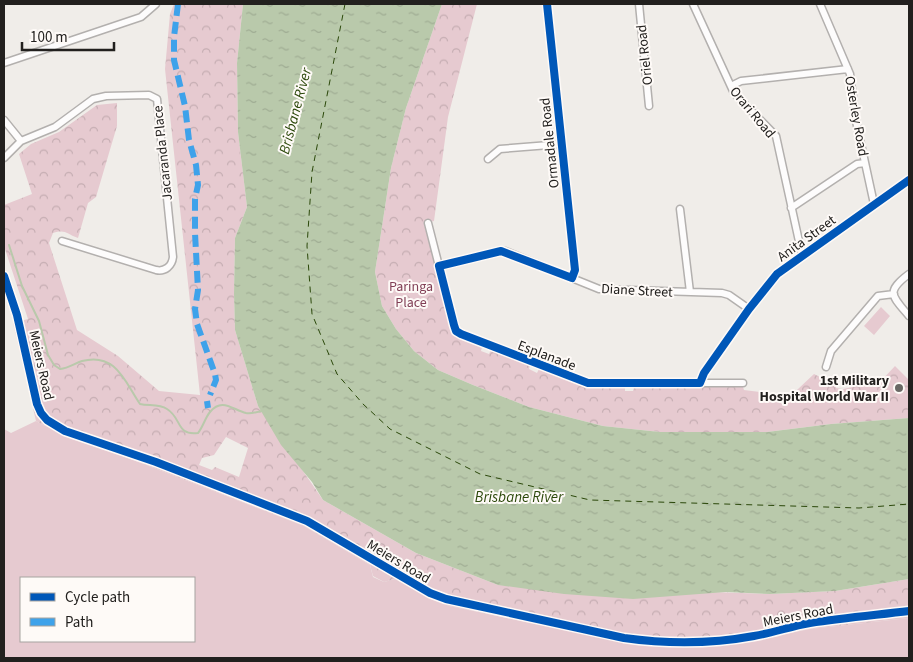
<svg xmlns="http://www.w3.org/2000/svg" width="913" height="662" font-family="'Source Sans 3',sans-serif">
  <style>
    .green { fill: #e6cad0; fill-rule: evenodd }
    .forest { fill: url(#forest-crowns); fill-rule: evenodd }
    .water { fill: url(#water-ripples) }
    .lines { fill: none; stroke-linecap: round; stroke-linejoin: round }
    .stream { stroke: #b9c9ab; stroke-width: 2 }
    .ferry { stroke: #2b480a; stroke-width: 1; stroke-dasharray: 6 5; stroke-linecap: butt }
    .minor-casing { stroke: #b3b0ae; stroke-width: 9 }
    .minor { stroke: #fdfcfc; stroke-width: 6 }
    .quiet { stroke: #3ea2ea; stroke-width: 6; stroke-dasharray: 12 6; stroke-linecap: butt }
    .cycleway-casing { stroke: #fefaf7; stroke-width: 11 }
    .cycleway { stroke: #0057b8; stroke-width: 8 }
    .poi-dot { fill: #6a6865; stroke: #fefaf7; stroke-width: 2 }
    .labels { text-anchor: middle; stroke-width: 4; stroke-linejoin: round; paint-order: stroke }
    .street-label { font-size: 14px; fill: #22201e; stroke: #fefaf7 }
    .park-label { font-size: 14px; fill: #813f56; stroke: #fefaf7 }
    .poi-label { font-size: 14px; font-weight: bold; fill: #22201e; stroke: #fefaf7; text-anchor: end }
    .water-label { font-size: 15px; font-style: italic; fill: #2b480a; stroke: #fefaf7 }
  </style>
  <defs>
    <pattern id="forest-crowns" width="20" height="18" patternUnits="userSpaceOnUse" patternTransform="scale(1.25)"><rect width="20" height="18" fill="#e6cad0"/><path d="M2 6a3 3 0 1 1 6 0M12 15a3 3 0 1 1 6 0" fill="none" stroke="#c5adb2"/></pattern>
    <pattern id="water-ripples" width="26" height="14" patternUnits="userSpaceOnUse" patternTransform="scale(1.25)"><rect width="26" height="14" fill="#b9c9ab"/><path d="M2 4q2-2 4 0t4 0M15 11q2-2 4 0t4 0" fill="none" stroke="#9fac93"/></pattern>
  </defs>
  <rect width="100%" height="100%" fill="#f0ede9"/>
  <path class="green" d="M881 307 890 316 874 335 864 326Z
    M36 421 43 425 304 526 370 565 373 577 384 582 395 579 449 606 635 644 745 642 810 629 909 618V658H4V429L11 433ZM21 578H194V641H21Z"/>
  <path class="forest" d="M174 4H243L237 63 238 132 247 207 235 238 234 294 235 330 258 406 323 500 416 553 498 585 770 594 835 591 909 579V618L810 629 745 642 685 647 635 644 449 606 395 579 384 582 373 576 370 565 304 526 43 425 36 421 13 323 28 319 4 246V205L32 194 19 154 31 144 59 132 97 105 117 103V126L96 197 88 203 78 238C66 234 66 229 53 233L49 243 77 330 118 356 159 391 200 395 165 69 170 14ZM226 437 248 448 239 477 215 467 212 470 199 465 202 458 214 455Z
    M442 4H477L448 117 434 221 424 224 454 333 482 347 481 351 489 354 491 350 530 365 529 369 537 373 539 369 584 385 625 387V391H633L634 387H743L744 390 767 393 782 404 814 374 824 379 837 378 836 388 843 389 881 381 895 366 909 380V418L831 424 767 432H660L603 426 529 407 473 385 438 370 414 351 396 329 382 306 375 272 391 168 406 108Z"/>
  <path class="water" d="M243 4H442L406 108 391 168 375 272 382 306 396 329 414 351 438 370 473 385 529 407 603 426 660 432H767L831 424 909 418V579L835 591 770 594 726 592 633 599 564 594 498 585 416 553 323 500 312 482 281 445 258 406 235 330 234 294 235 238 247 207 238 132 237 63Z"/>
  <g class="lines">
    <path class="stream" d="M9 245 22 286 39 321 48 355 54 365 60 369C69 368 75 363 82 361 116 352 125 382 140 404 149 406 159 404 167 409 182 418 176 436 198 433 203 427 205 418 210 412 222 397 233 410 246 413 251 414 257 412 262 411"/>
    <path class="ferry" d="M345 4 312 172 307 246 312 314 337 374 363 404 390 429 480 474 590 500 859 508 909 504"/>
    <defs>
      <path id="minor" d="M547 4 575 270 572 278
        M639 4 649 106
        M693 4 734 93 776 136 802 255
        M820 4 850 74 856 121 874 204
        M4 63 141 17 156 4
        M731 86 741 81 848 69
        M4 120 21 141
        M4 158 21 141 55 127 93 99 106 96 149 95 157 99 173 257C172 266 165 272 156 270L62 241
        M488 159 500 149 562 144
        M791 208 857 164 865 163
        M680 209 690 292
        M428 223 454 325 456 331 461 334 588 383H743
        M439 266 501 251H505L599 289 722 293 729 295 749 309
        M909 274C885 292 892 296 909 316
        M4 276 17 315 37 404 41 413 47 420 65 431 156 462 307 521 430 593 446 599 624 638C667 644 711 644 754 636 773 633 791 626 810 623 843 618 876 615 909 611
        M826 367 831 351 878 296 894 294
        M700 383 704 373 749 309 777 274 909 180"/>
    </defs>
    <use href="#minor" class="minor-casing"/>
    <use href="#minor" class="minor"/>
    <path class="quiet" d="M178 4 174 37V60L185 106 189 140 196 165 198 185 195 199V233L198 290 195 309 197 324 215 374 216 380 210 395
      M207 401 208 408"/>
    <defs>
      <path id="cycleway" d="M547 4 575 270 572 278 501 251 439 266 454 325 456 331 461 334 588 383H700L704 373 749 309 777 274 909 180
        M4 276 17 315 37 404 41 413 47 420 65 431 156 462 307 521 430 593 446 599 624 638C667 644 711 644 754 636 773 633 791 626 810 623 843 618 876 615 909 611"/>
    </defs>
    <use href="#cycleway" class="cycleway-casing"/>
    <use href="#cycleway" class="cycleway"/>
  </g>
  <circle class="poi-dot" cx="899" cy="388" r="5"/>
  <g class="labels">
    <g class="street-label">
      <text transform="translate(644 55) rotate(-96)" y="5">Oriel Road</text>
      <text transform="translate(753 112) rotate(50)" y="5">Orari Road</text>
      <text transform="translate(857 116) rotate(80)" y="5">Osterley Road</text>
      <text transform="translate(549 143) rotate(-96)" y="5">Ormadale Road</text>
      <text transform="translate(162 153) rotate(-96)" y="5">Jacaranda Place</text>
      <text transform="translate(806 238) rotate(-36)" y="5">Anita Street</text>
      <text transform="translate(637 290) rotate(3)" y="5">Diane Street</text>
      <text transform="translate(547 355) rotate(21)" y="5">Esplanade</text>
      <text transform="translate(42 365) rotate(77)" y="5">Meiers Road</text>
      <text transform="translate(399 561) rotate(31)" y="5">Meiers Road</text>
      <text transform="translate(798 615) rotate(-11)" y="5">Meiers Road</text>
    </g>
    <g class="park-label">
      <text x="411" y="291">Paringa<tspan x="411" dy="16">Place</tspan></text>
    </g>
    <g class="poi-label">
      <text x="889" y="385">1st Military<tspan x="889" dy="16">Hospital World War II</tspan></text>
    </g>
    <g class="water-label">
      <text transform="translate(295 111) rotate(-75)" y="5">Brisbane River</text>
      <text x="519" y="502">Brisbane River</text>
    </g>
  </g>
  <rect width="913" height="662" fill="none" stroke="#22201e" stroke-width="10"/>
  <rect x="20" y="577" width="175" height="65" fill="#fefaf7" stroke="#a6a3a0"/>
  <rect x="30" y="593" width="25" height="8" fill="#0057b8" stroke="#a6a3a0"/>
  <text x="65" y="602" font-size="15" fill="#22201e">Cycle path</text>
  <rect x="30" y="618" width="25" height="8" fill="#3ea2ea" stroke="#a6a3a0"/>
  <text x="65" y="627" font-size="15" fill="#22201e">Path</text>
  <path d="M22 42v8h92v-8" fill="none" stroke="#22201e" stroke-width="2.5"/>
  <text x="30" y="42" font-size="15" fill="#22201e" stroke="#fefaf7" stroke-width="4" paint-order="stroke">100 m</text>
</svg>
